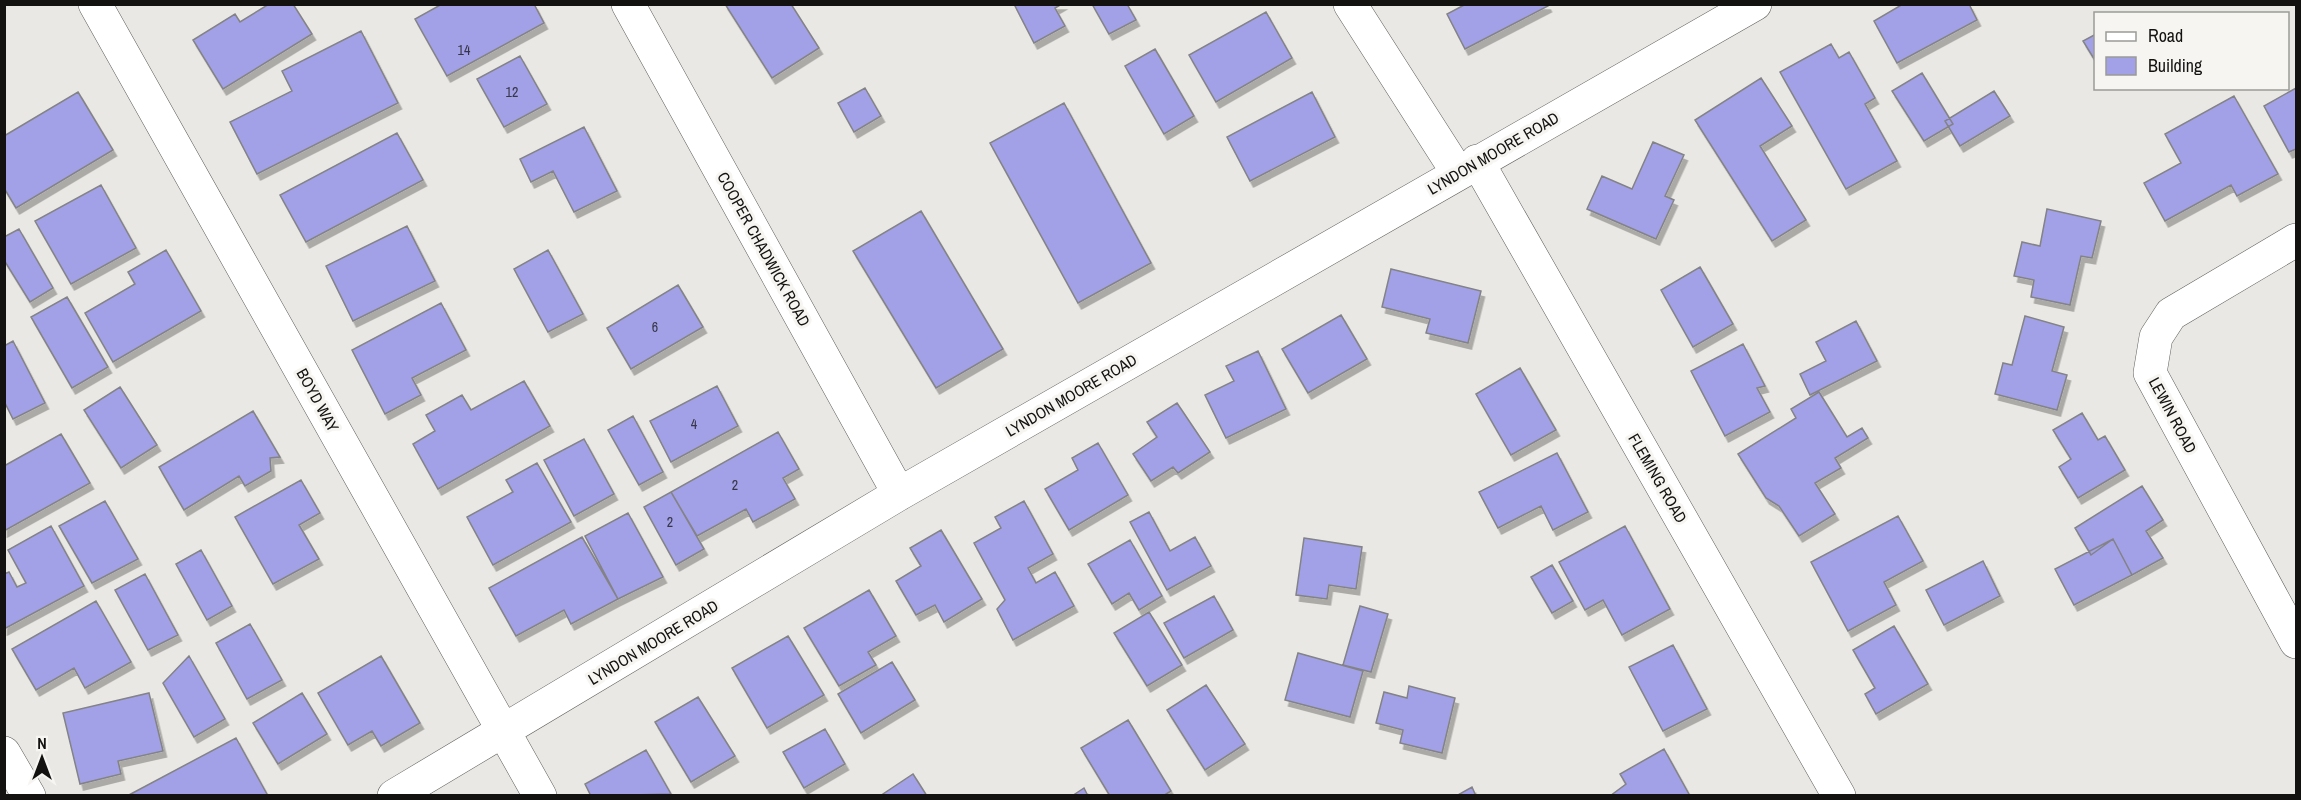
<svg xmlns="http://www.w3.org/2000/svg" width="2301" height="800" font-family="'Archivo Narrow',sans-serif">
  <style>
    .building { fill: #a2a0e7; stroke: #838386; stroke-width: 1.5; filter: url(#shadow) }
    .lines { fill: none; stroke-linecap: round; stroke-linejoin: round }
    .minor-casing { stroke: #5f5e5b; stroke-width: 34 }
    .minor { stroke: #fff; stroke-width: 33 }
    .labels { text-anchor: middle; stroke-width: 6; stroke-linejoin: round; paint-order: stroke }
    .number-label { font-size: 14px; fill: #373646 }
    .street-label { font-size: 16px; fill: #131211; stroke: #f6f5f1 }
  </style>
  <defs>
    <filter id="shadow"><feDropShadow dx="3.5" dy="6" stdDeviation="0" flood-color="#0004"/></filter>
  </defs>
  <rect width="100%" height="100%" fill="#e9e8e4"/>
  <path class="building" d="M269 4H293L312 34 223 89 193 40 235 14 240 22Z
    M442 4H534L544 23 447 76 415 19Z
    M725 4H791L819 48 772 78Z
    M1014 4H1062L1055 8 1065 26 1034 43Z
    M1092 4H1127L1136 20 1109 34Z
    M1466 4H1547L1548 6 1465 49 1447 14Z
    M1903 4H1969L1977 20 1897 63 1874 21Z
    M1266 12 1292 58 1216 102 1189 55Z
    M361 31 398 103 257 174 230 122 292 91 282 71Z
    M2096 34V62L2083 41Z
    M1831 44 1839 58 1849 52 1875 98 1865 104 1897 161 1846 189 1780 72Z
    M1155 49 1194 116 1164 134 1125 66Z
    M520 56 547 104 504 127 477 79Z
    M1922 73 1953 124 1924 141 1892 91Z
    M1761 78 1792 126 1760 146 1806 220 1772 241 1695 120Z
    M865 88 881 116 854 132 838 103Z
    M2296 88V149L2289 152 2264 106Z
    M1994 91 2010 116 1960 146 1945 121Z
    M78 92 113 150 16 208 4 188V136Z
    M1312 92 1335 137 1250 181 1227 137Z
    M2234 96 2278 174 2237 196 2231 185 2165 221 2144 183 2181 163 2165 134Z
    M1064 103 1151 263 1078 303 990 143Z
    M584 127 617 191 574 212 553 171 531 182 520 159Z
    M397 133 423 180 306 242 280 195Z
    M1653 142 1684 155 1665 196 1674 200 1656 239 1587 209 1602 176 1632 189Z
    M101 185 136 248 71 284 35 221Z
    M2047 209 2101 221 2092 258 2081 256 2070 305 2031 297 2034 280 2014 276 2022 242 2040 246Z
    M921 211 1003 349 936 388 853 251Z
    M407 226 435 281 353 321 326 266Z
    M19 229 53 288 30 302 4 260V237Z
    M166 250 201 311 113 362 85 313 135 284 128 272Z
    M548 250 583 314 548 332 514 269Z
    M1700 267 1733 324 1693 347 1661 290Z
    M1391 269 1481 291 1468 343 1426 333 1430 319 1382 307Z
    M678 285 703 327 631 369 607 328Z
    M67 297 108 367 72 388 31 317Z
    M441 303 466 350 412 378 421 395 385 414 352 350Z
    M1341 315 1367 359 1308 393 1282 349Z
    M2025 316 2064 327 2052 371 2067 375 2057 410 1995 394 2003 363 2012 365Z
    M1856 321 1877 361 1810 395 1800 374 1826 361 1816 342Z
    M13 341 45 403 13 419 4 401V346Z
    M1743 344 1765 386 1757 388 1770 412 1725 436 1691 371Z
    M1258 351 1286 409 1226 438 1205 395 1234 381 1226 366Z
    M1520 368 1556 430 1511 455 1476 394Z
    M524 381 550 426 438 489 413 444 435 431 426 415 462 395 471 410Z
    M717 386 738 426 671 462 650 421Z
    M120 387 157 445 121 468 84 410Z
    M1819 392 1847 437 1862 428 1868 438 1835 458 1841 468 1815 483 1835 514 1799 536 1779 506 1766 498 1738 454 1796 418 1791 409Z
    M1177 403 1210 452 1178 473 1173 467 1151 481 1133 454 1157 437 1147 422Z
    M253 411 280 457 270 458 271 471 245 486 239 476 184 510 159 467Z
    M2082 413 2098 440 2105 436 2125 470 2078 498 2059 467 2071 459 2053 430Z
    M633 416 663 472 639 485 608 430Z
    M778 432 799 469 783 478 795 499 753 522 746 509 697 536 671 492Z
    M61 434 90 483 4 531V466Z
    M584 439 614 494 574 516 544 460Z
    M1098 443 1128 495 1069 530 1045 489 1078 470 1072 458Z
    M1557 453 1588 512 1553 530 1541 506 1498 528 1479 492Z
    M537 463 571 522 493 565 467 517 513 492 506 480Z
    M301 480 320 513 299 525 319 559 273 584 235 517Z
    M2142 486 2163 520 2146 531 2163 558 2132 575 2113 539 2091 555 2075 528Z
    M671 492 704 549 676 565 644 507Z
    M105 501 138 559 92 583 59 526Z
    M1024 501 1053 554 1028 568 1036 583 1055 572 1074 606 1013 640 997 609 1005 600 974 543 1001 528 995 517Z
    M1149 512 1170 551 1195 537 1211 566 1167 590 1130 522Z
    M628 513 663 577 618 599 585 536Z
    M1898 516 1923 561 1884 582 1896 605 1848 631 1811 562Z
    M51 526 84 586 4 629V574L9 572 17 587 26 583 8 550Z
    M1625 526 1670 609 1622 635 1603 600 1585 610 1559 562Z
    M941 530 982 599 944 622 935 605 916 615 896 581 921 566 910 548Z
    M582 537 618 599 571 624 564 610 516 636 489 588Z
    M1304 538 1362 547 1356 589 1329 585 1327 599 1296 595Z
    M2113 539 2132 575 2074 605 2055 569Z
    M1130 540 1162 596 1139 610 1129 593 1112 604 1088 564Z
    M201 550 232 606 207 620 176 564Z
    M1983 561 2000 596 1944 625 1926 590Z
    M1552 565 1573 601 1552 613 1531 577Z
    M145 574 178 635 148 650 115 590Z
    M869 590 896 636 868 652 876 665 839 686 804 628Z
    M1214 596 1233 630 1184 658 1164 623Z
    M96 601 131 662 85 688 74 668 36 690 12 649Z
    M1360 606 1388 614 1371 672 1343 665Z
    M1149 612 1182 665 1147 686 1114 633Z
    M250 624 282 680 247 699 216 643Z
    M1894 626 1928 684 1876 714 1865 694 1875 688 1853 650Z
    M788 636 824 695 767 728 732 668Z
    M1673 645 1707 709 1663 731 1629 667Z
    M1298 653 1363 671 1350 717 1285 700Z
    M189 656 225 719 194 737 163 683Z
    M381 656 420 723 381 746 372 731 348 745 318 693Z
    M892 662 915 700 861 733 838 694Z
    M1206 685 1245 744 1205 770 1167 710Z
    M1409 686 1455 698 1442 753 1400 743 1403 730 1376 723 1384 692 1407 698Z
    M149 693 163 751 118 761 121 774 80 784 63 713Z
    M302 693 327 734 278 764 253 723Z
    M698 697 735 756 691 782 655 722Z
    M1128 720 1171 791 1163 796H1110L1081 748Z
    M825 729 845 764 804 788 783 752Z
    M236 738 268 796H127Z
    M1664 749 1690 796H1610L1626 784 1620 774Z
    M646 750 671 794 591 796 585 784Z
    M913 774 927 796H880Z
    M1472 787 1476 796H1456Z
    M1084 788 1088 796H1072Z"/>
  <g class="lines">
    <defs>
      <path id="minor" d="M95 4 540 796
        M628 4 899 494
        M1350 4 1458 173
        M1477 161 1839 796
        M2296 240 2171 314 2156 337 2150 373 2296 642
        M4 753 29 796
        M394 796 899 494 1755 4"/>
    </defs>
    <use href="#minor" class="minor-casing"/>
    <use href="#minor" class="minor"/>
  </g>
  <g class="labels">
    <g class="number-label">
      <text x="464" y="55">14</text>
      <text x="512" y="97">12</text>
      <text x="655" y="332">6</text>
      <text x="694" y="429">4</text>
      <text x="735" y="490">2</text>
      <text x="670" y="527">2</text>
    </g>
    <g class="street-label">
      <text transform="translate(1493 153) rotate(-30)" y="6">LYNDON MOORE ROAD</text>
      <text transform="translate(764 249) rotate(61)" y="6">COOPER CHADWICK ROAD</text>
      <text transform="translate(1071 395) rotate(-30)" y="6">LYNDON MOORE ROAD</text>
      <text transform="translate(318 400) rotate(61)" y="6">BOYD WAY</text>
      <text transform="translate(2173 415) rotate(62)" y="6">LEWIN ROAD</text>
      <text transform="translate(1658 478) rotate(60)" y="6">FLEMING ROAD</text>
      <text transform="translate(653 642) rotate(-31)" y="6">LYNDON MOORE ROAD</text>
    </g>
  </g>
  <rect width="2301" height="800" fill="none" stroke="#131211" stroke-width="12"/>
  <rect x="2094" y="12" width="195" height="78" fill="#f6f5f1" stroke="#9b9a97" stroke-width="1.5"/>
  <rect x="2106" y="32" width="30" height="9" fill="#ffffff" stroke="#9b9a97" stroke-width="1.5"/>
  <text x="2148" y="42" font-size="18" fill="#131211">Road</text>
  <rect x="2106" y="57" width="30" height="18" fill="#a2a0e7" stroke="#9b9a97" stroke-width="1.5"/>
  <text x="2148" y="72" font-size="18" fill="#131211">Building</text>
  <g transform="translate(42 758)" stroke="#f6f5f1" stroke-width="4.5" paint-order="stroke">
  <path d="M0-4.5L10 22L0 15L-10 22Z" fill="#131211"/>
  <text y="-9" font-size="16" font-weight="bold" text-anchor="middle" fill="#131211">N</text>
  </g>
</svg>
